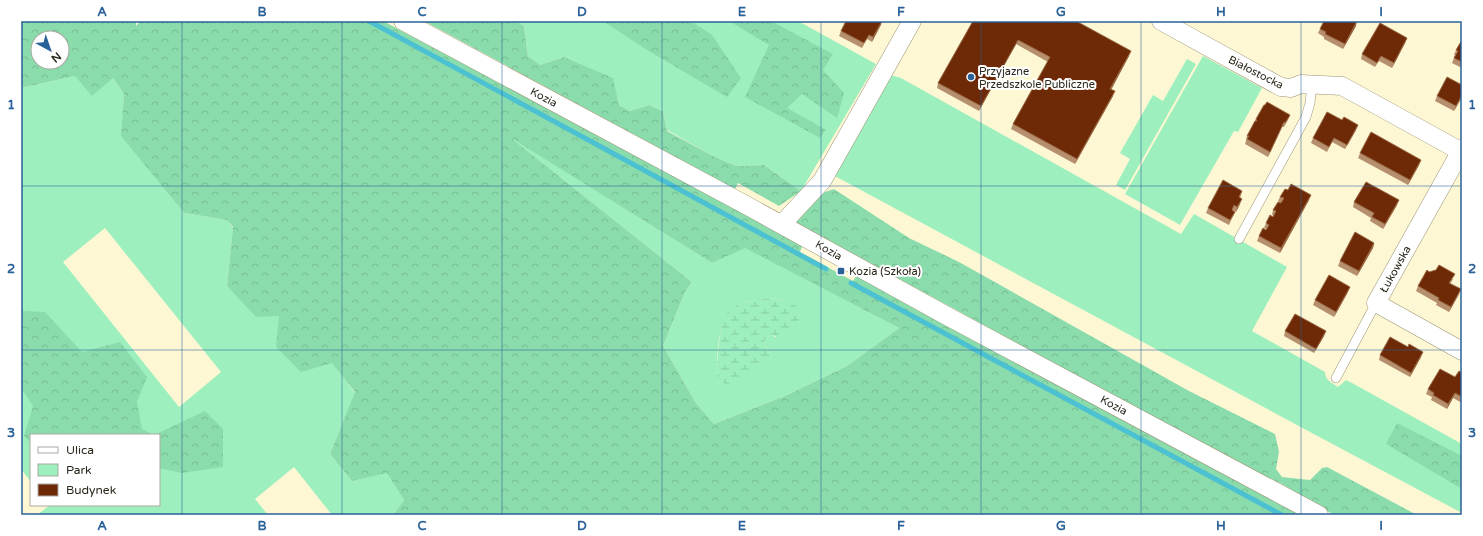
<svg xmlns="http://www.w3.org/2000/svg" width="1483" height="536" font-family="'Varela Round',sans-serif">
  <style>
    .green { fill: #9eefbe; fill-rule: evenodd }
    .forest { fill: url(#forest-crowns); fill-rule: evenodd }
    .wetland { fill: url(#wetland-marsh) }
    .lines { fill: none; stroke-linecap: round; stroke-linejoin: round }
    .stream { stroke: #4bc1d1; stroke-width: 5 }
    .service-casing { stroke: #9b9474; stroke-width: 10 }
    .minor-casing { stroke: #9b9474; stroke-width: 19 }
    .service { stroke: #fff; stroke-width: 9 }
    .minor { stroke: #fff; stroke-width: 18 }
    .wall { fill: #b6906e }
    .shaded-wall { fill: #996844 }
    .building { fill: #6e2a07; stroke: #996844 }
    .grid { fill: none; stroke: #296199; stroke-width: 1; stroke-opacity: 0.55 }
    .poi-dot { fill: #296199; stroke: #fff; stroke-width: 1.5 }
    .labels { text-anchor: middle; stroke-width: 4; stroke-linejoin: round; paint-order: stroke }
    .poi-label { font-size: 11px; fill: #2a271a; stroke: #fff; text-anchor: start }
    .street-label { font-size: 11px; fill: #2a271a; stroke: #fff }
    .neatline { fill: none; stroke: #296199; stroke-width: 1.5 }
    .grid-label { font-size: 13px; text-anchor: middle; font-weight: bold; fill: #296199 }
  </style>
  <defs>
    <pattern id="forest-crowns" width="20" height="18" patternUnits="userSpaceOnUse"><rect width="20" height="18" fill="#8bdcac"/><path d="M2 6a3 3 0 1 1 6 0M12 15a3 3 0 1 1 6 0" fill="none" stroke="#78bd93"/></pattern>
    <pattern id="wetland-marsh" width="20" height="14" patternUnits="userSpaceOnUse"><rect width="20" height="14" fill="#9eefbe"/><path d="M1 5h8M5 5V1M11 12h8M15 12V8" fill="none" stroke="#88cda3"/></pattern>
  </defs>
  <rect width="100%" height="100%" fill="#fef7d4"/>
  <path class="green" d="M516 21H798L876 64 801 191 764 165 736 166 713 156 667 130 663 111 649 105 630 111 619 105 612 78 564 57 540 65 528 56 524 26Z
    M1203 56 1262 88 1238 132 1234 131 1180 225 1125 194Z
    M1187 59 1196 64 1125 190 1116 185 1130 159 1120 153 1153 95 1163 101Z
    M890 75 901 78 1181 234 1194 214 1287 267 1252 331 1325 372C1325 380 1332 383 1338 387L1346 380 1352 383 1462 444V513L1295 424 833 175Z
    M75 76 113 78 124 94 122 136 184 213 227 220 233 228 227 286 279 316 333 363 355 393 330 454 352 481 387 472 404 500 393 515H332L294 467 255 499 268 515H37L50 505H159V435H31V482L21 469V88ZM105 228 221 372 179 407 63 262Z
    M507 135 712 263 745 247 899 328 847 366 785 396 714 424 696 403 663 346 685 292 692 282ZM769 298 785 300 776 337 771 335 766 338 764 343 770 354 717 376C717 354 717 324 734 308 740 302 760 300 769 298Z"/>
  <path class="forest" d="M21 21H136V26L140 21H383L803 244 800 252 853 281 858 273 1300 515H393L404 500 387 473 352 481 330 454 355 392 332 363 301 372 276 347 279 316 256 317 227 286 233 227 227 220 184 213 121 136 124 94 113 78 92 96 75 76 21 88ZM38 38H62V62H38ZM511 138 712 263 745 248 899 328 847 366 785 396 714 424 696 403 663 346 685 292 692 282Z
    M424 21H516L524 26 528 56 540 65 564 57 613 78 619 105 630 111 649 105 663 111 667 131 713 156 736 166 764 165 801 191 779 206 738 183 735 189Z
    M603 21H691L712 35 741 78 727 97 647 50Z
    M729 21H771L833 54 823 70 844 93 837 118 802 94 787 108 826 130 820 138 745 97 769 45Z
    M834 189 909 238 959 262 1189 391 1275 434 1279 452 1276 469 1282 477 1310 480 1322 468 1327 467 1417 515H1334L1282 484 1229 459 795 222 822 193Z
    M21 311 45 312 82 352 120 342 147 377 137 402 142 429 154 435 205 411 223 429V467L182 473 159 468V435H31V443L24 436 33 406 21 388Z
    M1397 423 1462 456V489L1386 444Z"/>
  <path class="wetland" d="M769 298 785 300 795 305 799 316 798 324 789 336 783 338 771 335 766 338 764 343 770 354 768 359 742 382 736 385 727 386 717 376C717 361 719 323 728 312 735 303 758 300 769 298Z"/>
  <g class="lines">
    <path class="stream" d="M369 21 826 269
      M851 283 1282 515"/>
    <defs>
      <path id="service" d="M1239 239 1306 117 1310 103 1312 84
        M1336 378 1376 303"/>
      <path id="minor" d="M403 21 744 204 947 316 1319 515
        M1161 21 1281 87 1291 88 1301 84 1342 86 1462 152
        M1462 149 1376 303 1462 351
        M782 224 822 181 912 21"/>
    </defs>
    <use href="#service" class="service-casing"/>
    <use href="#minor" class="minor-casing"/>
    <use href="#service" class="service"/>
    <use href="#minor" class="minor"/>
  </g>
  <path class="wall" d="M882 21 872 42 867 39 862 48 839 36 841 31Z
    M973 21 1129 56 1111 89 1113 96 1075 164 1011 129 1013 124 1048 62 1016 44 979 111 937 88 938 83Z
    M1356 26 1343 49 1324 39V37L1318 33 1320 29Z
    M1407 38 1405 43 1392 68 1379 61 1375 67 1361 59 1362 54Z
    M1462 40V68L1452 63 1455 55H1454L1456 50Z
    M1462 85V97L1454 111 1435 101 1437 96Z
    M1290 115 1288 120 1284 127H1282L1268 157 1245 144 1246 141V140L1247 136 1256 119Z
    M1356 130 1345 149 1332 142 1327 152 1311 143 1313 138Z
    M1360 153 1421 160 1419 165 1408 185 1358 158Z
    M1242 191 1240 198V204L1236 212 1232 210V211L1235 212 1229 225 1206 213 1208 208Z
    M1280 197 1309 200 1280 253 1257 241 1259 236 1267 229 1264 228 1266 223 1274 216 1272 215 1273 210 1281 203 1278 201Z
    M1354 202 1397 205 1383 229 1370 221 1371 218 1353 207Z
    M1374 243 1373 248 1357 276 1338 266 1340 261Z
    M1429 272 1453 279 1450 284 1459 294 1449 312 1436 305 1437 303 1416 291 1418 286Z
    M1348 292 1334 317 1313 305 1315 300Z
    M1285 331 1324 336 1314 353 1284 336Z
    M1380 355 1421 357 1410 377 1379 360Z
    M1462 373V403L1453 398 1447 409 1431 400 1432 397 1426 394 1428 389 1455 377Z"/>
  <path class="shaded-wall" d="M882 21 881 25 872 42 873 37Z
    M1357 21 1356 26 1343 49 1345 44Z
    M1407 38 1405 43 1392 68 1394 63Z
    M1018 40 1016 44 979 111 981 106Z
    M1131 51 1129 56 1109 94 1110 89Z
    M1115 91 1113 96 1075 164 1077 159Z
    M1462 95V97L1454 111 1456 106Z
    M1284 122 1282 127 1268 157 1270 152Z
    M1358 125 1356 130 1345 149 1347 145Z
    M1421 160 1419 165 1408 185 1410 180Z
    M1311 195 1309 200 1280 253 1281 248Z
    M1242 199 1240 204 1236 212 1237 207Z
    M1399 200 1397 205 1383 229 1385 224Z
    M1374 243 1373 248 1357 276 1359 271Z
    M1350 287 1348 292 1334 317 1336 312Z
    M1461 289 1459 294 1449 312 1451 307Z
    M1326 331 1324 336 1314 353 1316 349Z
    M1423 352 1421 357 1410 377 1411 373Z
    M1455 393 1453 398 1447 409 1448 404Z"/>
  <path class="building" d="M846 21H882L873 37 869 35 864 43 841 31Z
    M973 21H1076L1131 51 1110 89 1115 91 1077 159 1013 124 1050 57 1018 40 981 106 938 83Z
    M1324 21H1357L1345 44 1325 34 1326 32 1320 29Z
    M1380 23 1407 38 1394 63 1381 56 1377 63 1362 54Z
    M1462 40V62L1454 58 1458 51 1456 50Z
    M1447 77 1462 85V95L1456 106 1437 96Z
    M1267 102 1290 115 1285 123 1284 122 1270 152 1247 139 1249 136H1247L1255 121H1257L1256 119 1264 105H1265Z
    M1327 112 1342 120 1344 117 1358 125 1347 145 1334 138 1329 147 1313 138Z
    M1371 132 1421 160 1410 180 1360 153Z
    M1223 180 1242 191 1239 197 1242 199 1237 207 1234 205 1232 210 1235 212 1230 220 1208 208Z
    M1366 182 1399 200 1385 224 1372 217 1374 213 1354 202Z
    M1291 184 1311 195 1281 248 1259 236 1263 228 1266 230 1269 225 1266 223 1270 215 1273 217 1276 211 1273 210 1278 202 1281 203 1284 198 1280 197 1285 189 1288 190Z
    M1355 232 1374 243 1359 271 1340 261Z
    M1439 265 1455 274 1449 283 1461 289 1451 307 1438 300 1439 298 1418 286 1427 270 1429 272 1436 270Z
    M1329 275 1350 287 1336 312 1315 300Z
    M1295 314 1326 331 1316 349 1285 331Z
    M1390 337 1408 347 1409 344 1423 352 1411 373 1380 355Z
    M1440 369 1455 377 1459 371 1462 373V397L1455 393 1448 404 1433 395 1434 393 1428 389Z"/>
  <path class="grid" d="M182 21V515M342 21V515M502 21V515M662 21V515M821 21V515M981 21V515M1141 21V515M1301 21V515M21 186H1462M21 350H1462"/>
  <g class="poi-dot">
    <circle cx="971" cy="77" r="4"/>
    <rect x="837" y="267" width="8" height="8" rx="2"/>
  </g>
  <g class="labels">
    <g class="poi-label">
      <text x="979" y="75">Przyjazne<tspan x="979" dy="13">Przedszkole Publiczne</tspan></text>
      <text x="849" y="275">Kozia (Szkoła)</text>
    </g>
    <g class="street-label">
      <text transform="translate(1256 72) rotate(27)" y="4">Białostocka</text>
      <text transform="translate(544 97) rotate(28)" y="4">Kozia</text>
      <text transform="translate(829 250) rotate(29)" y="4">Kozia</text>
      <text transform="translate(1395 269) rotate(-61)" y="4">Łukowska</text>
      <text transform="translate(1114 405) rotate(28)" y="4">Kozia</text>
    </g>
  </g>
  <rect width="1483" height="536" fill="none" stroke="#ffffff" stroke-width="44"/>
  <rect x="30" y="434" width="130" height="72" fill="#ffffff" stroke="#aaa9a3"/>
  <rect x="38" y="447" width="20" height="6" fill="#ffffff" stroke="#aaa9a3"/>
  <text x="66" y="454" font-size="12" fill="#2a271a">Ulica</text>
  <rect x="38" y="464" width="20" height="12" fill="#9eefbe" stroke="#aaa9a3"/>
  <text x="66" y="474" font-size="12" fill="#2a271a">Park</text>
  <rect x="38" y="484" width="20" height="12" fill="#6e2a07" stroke="#aaa9a3"/>
  <text x="66" y="494" font-size="12" fill="#2a271a">Budynek</text>
  <g transform="translate(50 50) rotate(140)"><circle r="19" fill="#ffffff" stroke="#aaa9a3"/>
  <path d="M0-3L7 15L0 10L-7 15Z" fill="#296199"/>
  <text y="-6" font-size="11" font-weight="bold" text-anchor="middle" fill="#2a271a">N</text>
  </g>
  <rect x="22" y="22" width="1439" height="492" class="neatline"/>
  <g class="grid-label">
    <text x="102" y="16">A</text>
    <text x="262" y="16">B</text>
    <text x="422" y="16">C</text>
    <text x="582" y="16">D</text>
    <text x="742" y="16">E</text>
    <text x="901" y="16">F</text>
    <text x="1061" y="16">G</text>
    <text x="1221" y="16">H</text>
    <text x="1381" y="16">I</text>
    <text x="11" y="109">1</text>
    <text x="1472" y="109">1</text>
    <text x="11" y="273">2</text>
    <text x="1472" y="273">2</text>
    <text x="11" y="437">3</text>
    <text x="1472" y="437">3</text>
    <text x="102" y="530">A</text>
    <text x="262" y="530">B</text>
    <text x="422" y="530">C</text>
    <text x="582" y="530">D</text>
    <text x="742" y="530">E</text>
    <text x="901" y="530">F</text>
    <text x="1061" y="530">G</text>
    <text x="1221" y="530">H</text>
    <text x="1381" y="530">I</text>
  </g>
</svg>
